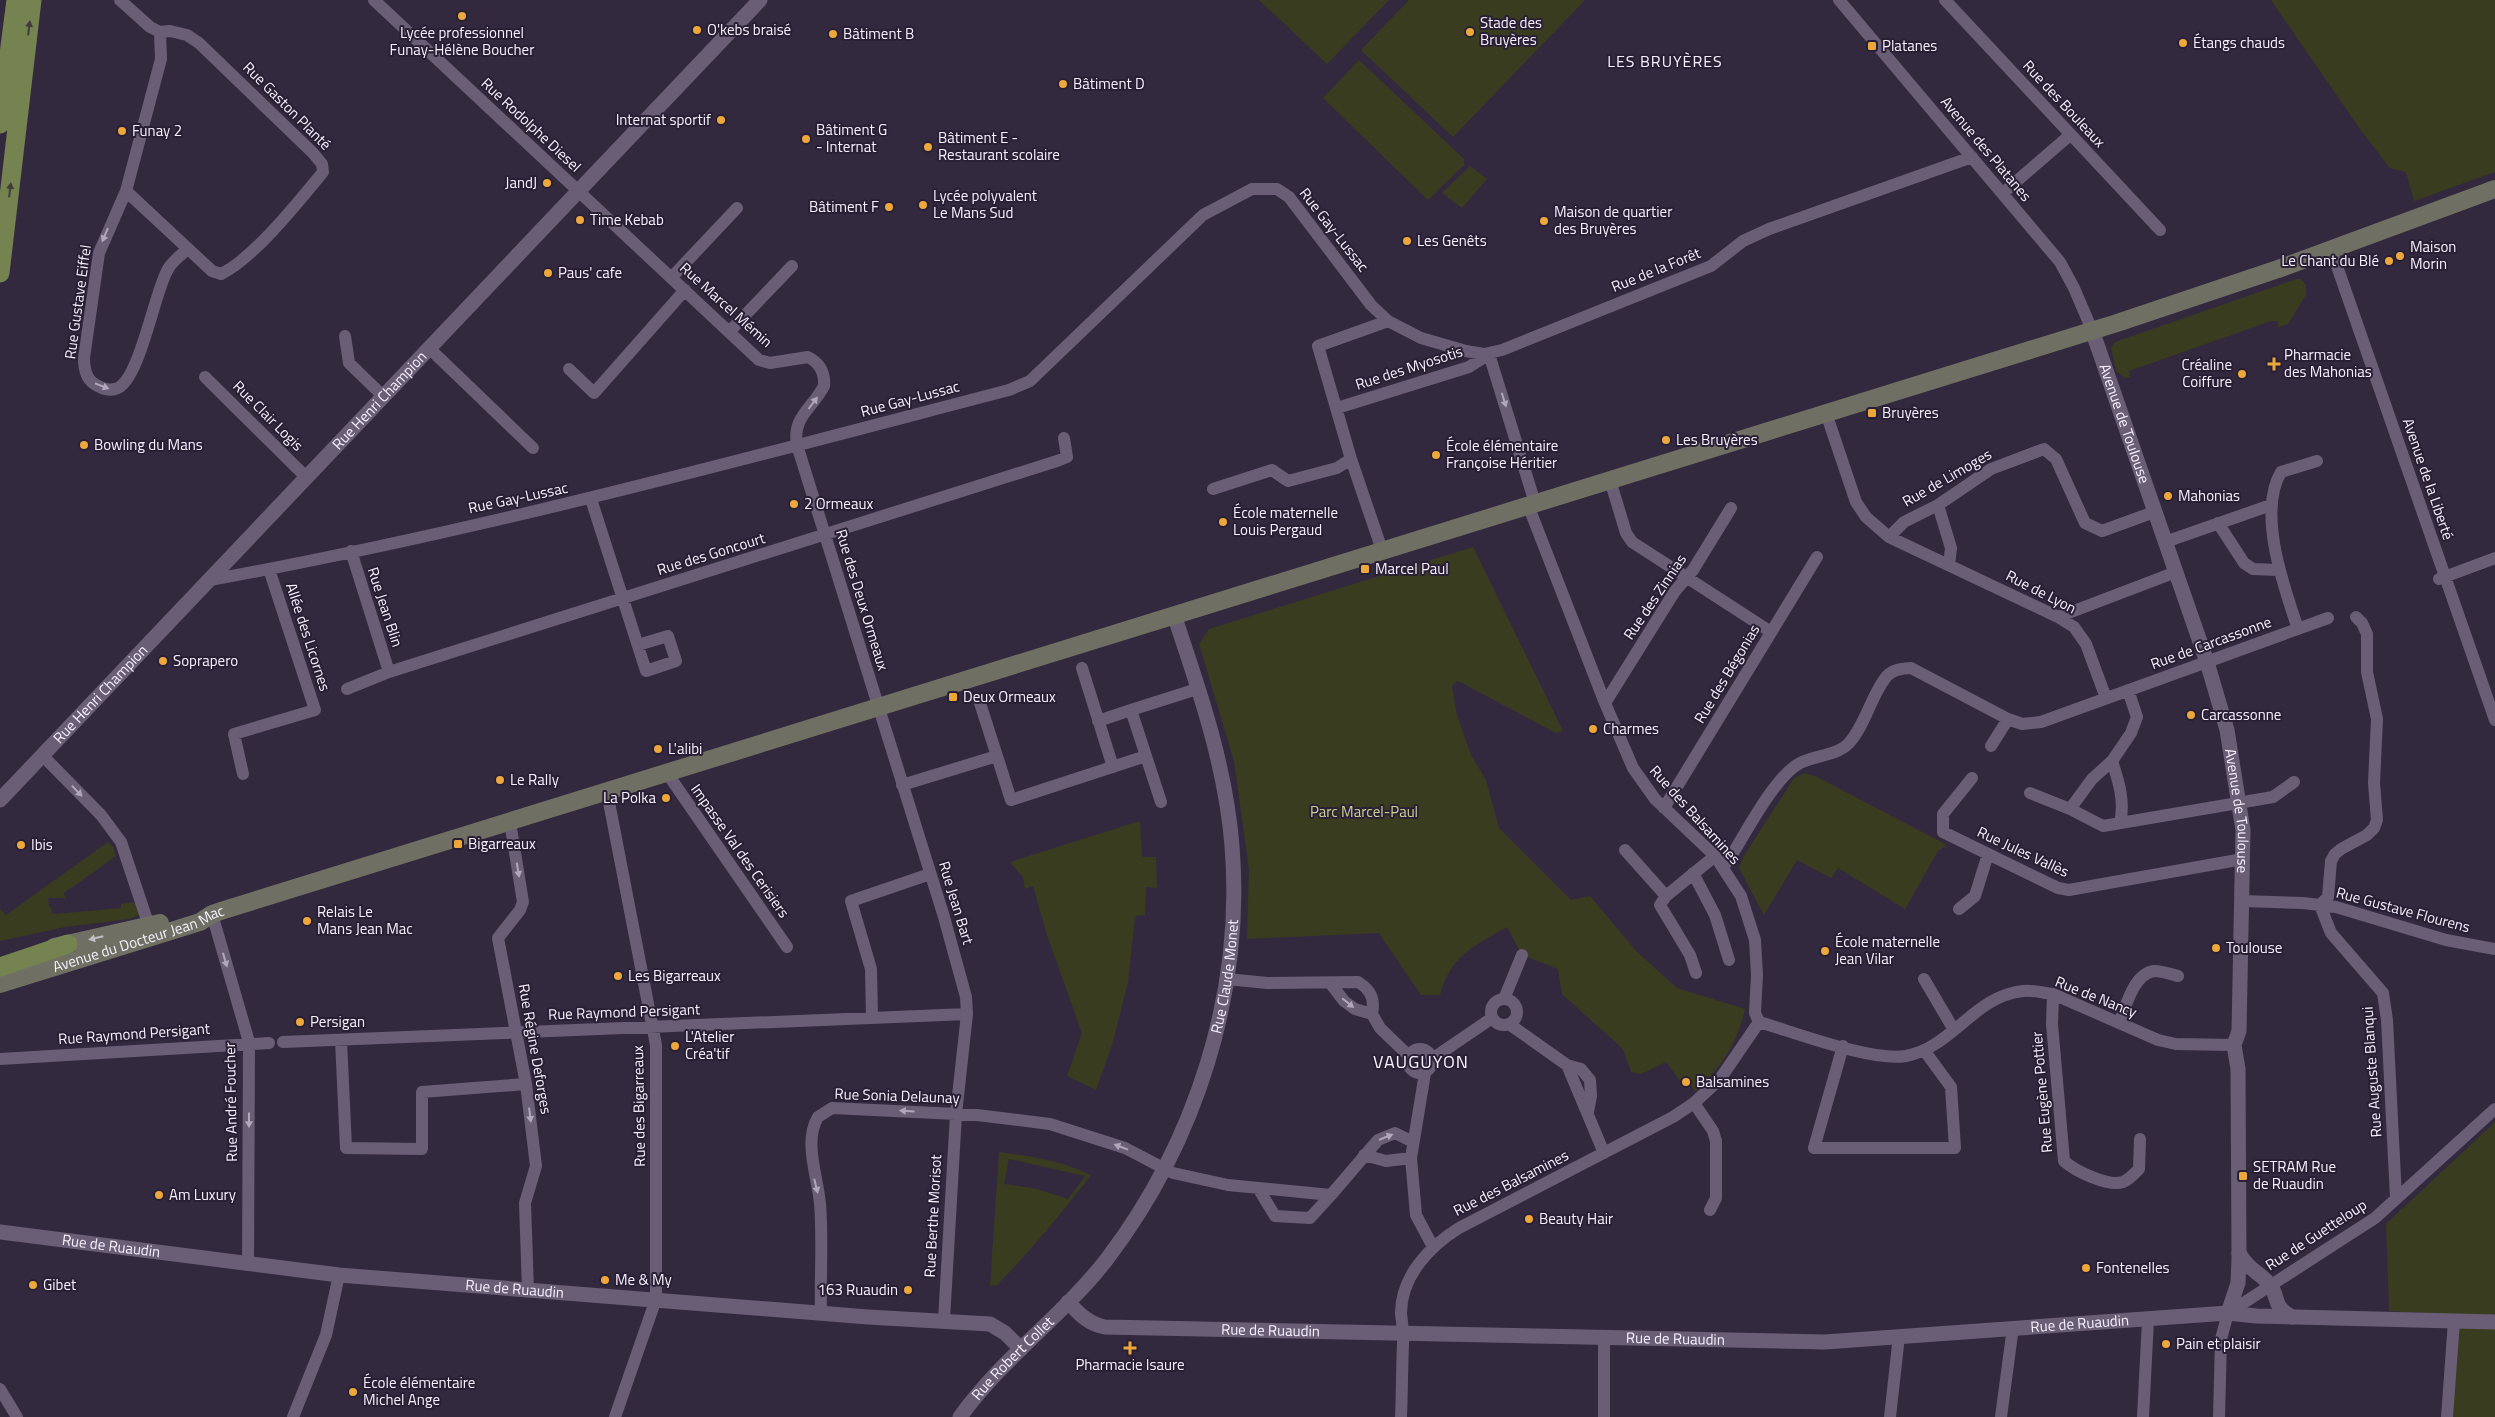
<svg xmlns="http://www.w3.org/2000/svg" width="2495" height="1417" font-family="'Titillium Web',sans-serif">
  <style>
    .green { fill: #3a3c20; fill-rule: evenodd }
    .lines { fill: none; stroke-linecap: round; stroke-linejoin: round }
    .minor { stroke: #6a5e76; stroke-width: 12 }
    .tertiary { stroke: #6a5e76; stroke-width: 15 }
    .secondary { stroke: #6f7063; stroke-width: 18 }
    .primary { stroke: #748350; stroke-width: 19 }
    .oneway { fill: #403d3c }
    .oneway2 { fill: #b0a8ba }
    .oneway3 { fill: #c1bdc1 }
    .poi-dot { fill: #eda83b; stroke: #291f34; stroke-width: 2 }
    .labels { text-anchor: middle; stroke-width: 4; stroke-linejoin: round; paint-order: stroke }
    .poi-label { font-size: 15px; fill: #f7f1ff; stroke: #291f34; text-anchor: start }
    .street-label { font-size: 15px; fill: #f7f1ff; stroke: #291f34 }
    .park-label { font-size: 15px; fill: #ccd293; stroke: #291f34 }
    .neighbourhood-label { font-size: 16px; letter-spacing: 1px; fill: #f7f1ff; stroke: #291f34 }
    .quarter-label { font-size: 18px; letter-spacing: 1px; fill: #f7f1ff; stroke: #291f34 }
  </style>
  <rect width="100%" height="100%" fill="#33293e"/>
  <path class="green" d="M1259 0H1389L1327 64Z
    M1409 0H1585L1453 137 1361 50Z
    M2271 0H2495V172L2414 201 2406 172 2390 168 2362 132Z
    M1359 60 1464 159V165L1428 200 1323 98Z
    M1470 166 1487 179 1462 208 1442 193Z
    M2297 279H2301L2306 285V295L2288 324 2278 327V321H2271L2129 371 2130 377 2125 378 2116 371 2111 348 2115 342Z
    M1473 547 1563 731 1556 733 1458 681 1452 685 1456 712 1471 755 1486 780 1499 828 1571 900 1590 896 1638 953 1677 988 1745 1009C1736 1046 1722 1066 1695 1092L1687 1078 1680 1081 1666 1062 1641 1074 1631 1072 1623 1049 1562 994 1558 969 1522 955 1507 927C1475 945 1449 957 1440 995H1421L1379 933 1247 939 1249 869 1234 761 1199 644 1209 629Z
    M1805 773 1817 777 1947 845 1938 851 1905 909 1838 868 1831 878 1797 860 1764 915 1739 868 1744 856 1794 778Z
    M1140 821 1142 857H1156L1157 888 1146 887 1145 915 1135 916 1128 982 1113 1042 1096 1090 1067 1076 1082 1033 1047 935 1033 886 1025 889 1023 877 1010 862Z
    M108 842 113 847 116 856 64 893 65 898H48L49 907H51L52 913 56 914 121 908V904L138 902 142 914 129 919 65 927 0 941V909L6 915Z
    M2495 1122V1417H2448L2459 1315 2389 1311 2386 1224Z
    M999 1152C1031 1156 1062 1161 1091 1175 1061 1214 1031 1250 997 1285L990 1286ZM1009 1159 1085 1176 1068 1199 1037 1189 1004 1184Z"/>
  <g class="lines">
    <path class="minor" d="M120 0 150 27 160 32 170 31 187 35 199 43 313 153 322 164 323 172C300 200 253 259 221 274L212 271 126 191 161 59 160 32
      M374 0 759 360 770 363 808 357C820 363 825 373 824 386 812 409 792 417 797 445L944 917 966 997 967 1014 956 1114 944 1320
      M1839 0 2060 262 2074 288 2092 330
      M1945 0 2160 230
      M126 191 99 253 84 358C84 367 85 377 93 383 100 388 109 392 118 388 140 377 154 295 167 271 171 262 181 255 188 249
      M2003 193 2070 135
      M2331 249 2495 720
      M671 278 737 208
      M729 332 792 266
      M345 336 349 363 384 397
      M430 349 533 448
      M1489 354 1535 503
      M569 369 594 393 685 290
      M205 377 307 478
      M1337 408 1469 367 1489 354
      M1826 413 1856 502 1866 517 1889 537 2058 617 2074 627 2086 644 2106 698
      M1351 459 1382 550
      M1610 480 1626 533 1632 542 1771 632
      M1213 489 1272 470 1288 481 1337 468 1351 459 1318 346 1388 321
      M591 499 646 671 676 661 668 636 638 645
      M1528 505 1605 703 1633 768 1655 799 1715 856 1741 896 1755 940 1757 975 1755 1013 1759 1022
      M1938 505 1951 548 1949 565
      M2218 523 2244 563 2253 569 2278 570
      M1889 537 1904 522 1938 505 1991 469 2044 449 2056 459 2085 523 2102 531 2154 512
      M2165 542 2271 505
      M351 551 389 672
      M2439 579 2495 558
      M210 580C480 531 744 459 1009 390L1030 381 1203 215 1252 189H1277L1289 197 1371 305 1388 321 1421 338 1466 351 1484 354 1502 350 1711 266 1743 241 1769 229 1972 157
      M2058 617 2176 572
      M2356 617 2362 623 2367 634V672L2377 719 2374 783 2377 820 2374 828 2367 835 2341 849 2335 854 2331 861 2328 897 2320 905 2331 933 2383 993 2387 1020 2396 1198
      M2298 629C2284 587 2257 513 2281 472L2317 461
      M1082 668 1113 767
      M347 689 389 672 1057 461 1067 457 1064 438
      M979 700 997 756
      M1605 703 1675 591 1693 570 1731 508
      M1098 721 1131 710
      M1991 746 2008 719
      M43 756 101 815 121 842 149 926
      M1146 756 1161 802
      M2112 761C2119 782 2125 802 2120 823
      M667 773 787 947
      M243 774 234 734 315 710 269 569
      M1972 778 1943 814V832L2058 888 2069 890 2243 859
      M902 785 997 756 1011 800 1146 756 1131 710 1197 689
      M607 792 656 1045V1299L615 1417
      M2030 793 2070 809 2103 826 2273 797 2294 782
      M1664 808 1817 557
      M2070 809 2092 779 2112 761 2131 733 2137 717 2128 690
      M510 822 523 902 520 910 498 938 526 1084 536 1166 525 1203 528 1290
      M1625 850 1666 896 1660 905 1690 955 1696 973
      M1723 867 1730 858C1746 833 1774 777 1800 763 1815 755 1837 756 1849 743 1866 724 1872 693 1887 676 1893 669 1902 669 1911 668L2008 719 2022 724 2041 722 2328 618
      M1693 873 1715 915 1729 960
      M1666 896 1715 856
      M2242 901 2303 903 2336 907 2446 940 2495 949
      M1959 909 1975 896 1988 854
      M212 914 249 1042 248 1265
      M1227 979 1267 983 1358 982C1371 990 1375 999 1372 1014
      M1924 979 1954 1030
      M1331 984 1344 1001 1355 1009 1372 1014 1380 1028 1409 1056
      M2053 994 2052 1024 2064 1161C2075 1171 2108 1187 2123 1182 2130 1179 2134 1174 2139 1169L2140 1139
      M1504 999 1522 955
      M1491 1012a13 13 0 1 1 26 0a13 13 0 1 1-26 0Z
      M872 1018 871 969 851 901 930 874
      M1759 1022C1794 1032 1872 1062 1906 1056 1953 1047 1974 996 2023 991 2033 990 2044 993 2053 994L2158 1040 2176 1044 2234 1045
      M2119 1023C2126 1007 2133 974 2154 971 2161 971 2171 974 2178 976
      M1509 1024 1567 1065 1581 1069 1590 1080 1591 1096 1588 1112
      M341 1040 346 1148 422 1149V1092L526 1084
      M283 1042 967 1014
      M1843 1046 1814 1148H1955L1951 1087 1924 1050
      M1408 1061a12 12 0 1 1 24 0a12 12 0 1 1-24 0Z
      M0 1059 269 1043
      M1432 1059 1492 1018
      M1567 1065 1604 1153
      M1425 1073 1411 1158 1416 1215 1433 1247
      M1694 1103 1713 1131 1716 1141V1198L1710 1210
      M1364 1155 1386 1161 1411 1158
      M1258 1188 1275 1216 1310 1218 1331 1195
      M821 1312C820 1276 823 1239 820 1204 818 1177 803 1142 818 1117L832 1108 977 1115 1050 1124 1125 1148 1173 1173 1228 1185 1331 1195 1378 1140 1395 1133 1413 1142
      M0 1389 17 1417
      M293 1417 326 1335 339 1275
      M1401 1417C1402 1393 1402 1368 1403 1344 1404 1334 1402 1324 1401 1313 1401 1276 1430 1246 1459 1228L1673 1117 1694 1103 1720 1079 1759 1022
      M1604 1417V1337
      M1890 1417 1899 1336
      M2001 1417 2013 1327
      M2143 1417 2148 1320
      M2219 1417 2221 1339 2228 1313 2375 1218 2495 1109
      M2447 1417 2454 1321"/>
    <g class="tertiary">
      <path id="s1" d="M2092 330 2207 662 2227 730 2243 830 2239 1031 2234 1045 2238 1069 2239 1258 2238 1283 2228 1313"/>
      <path id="s2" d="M0 800 760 0"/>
      <path id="s3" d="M0 1232 339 1275 868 1317 990 1324 1005 1333 1021 1349"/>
      <path d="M2239 1253C2250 1272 2259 1271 2270 1285 2280 1298 2271 1305 2292 1317"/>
      <path id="s4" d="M1068 1302C1079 1314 1089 1324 1105 1327L1825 1342 2228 1313 2256 1316 2495 1322"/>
      <path id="s5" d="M960 1417C1002 1358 1063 1316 1107 1259 1196 1142 1244 992 1232 846 1226 767 1199 689 1174 615"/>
    </g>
    <g class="secondary">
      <path d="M54 947 160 923"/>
      <path id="s6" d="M0 984 200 922 212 914 224 910 2117 323 2278 269 2495 189"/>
    </g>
    <path class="primary" d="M0 124 16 0
      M0 273 32 0
      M0 967 68 944"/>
  </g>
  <defs><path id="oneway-solid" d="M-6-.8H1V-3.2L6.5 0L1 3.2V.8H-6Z" transform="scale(1.25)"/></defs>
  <g class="oneway">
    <use href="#oneway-solid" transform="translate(29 28) rotate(-83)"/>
    <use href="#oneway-solid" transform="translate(10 190) rotate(-83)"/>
  </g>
  <g class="oneway2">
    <use href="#oneway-solid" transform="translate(105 235) rotate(113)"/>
    <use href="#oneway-solid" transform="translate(102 386) rotate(21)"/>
    <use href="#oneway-solid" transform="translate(1504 400) rotate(73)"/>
    <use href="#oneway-solid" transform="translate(813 403) rotate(-53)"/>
    <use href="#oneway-solid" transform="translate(77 791) rotate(46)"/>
    <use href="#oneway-solid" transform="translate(518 870) rotate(81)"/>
    <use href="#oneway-solid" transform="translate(225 960) rotate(74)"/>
    <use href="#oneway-solid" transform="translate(1348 1003) rotate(39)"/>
    <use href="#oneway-solid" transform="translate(907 1111) rotate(-177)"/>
    <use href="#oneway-solid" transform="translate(530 1115) rotate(83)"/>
    <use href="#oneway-solid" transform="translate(249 1120) rotate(90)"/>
    <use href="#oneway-solid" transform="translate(1386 1137) rotate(-22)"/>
    <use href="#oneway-solid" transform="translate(1121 1147) rotate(-159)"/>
    <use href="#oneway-solid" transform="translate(816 1186) rotate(76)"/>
  </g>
  <use class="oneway3" href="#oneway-solid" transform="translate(96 938) rotate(167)"/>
  <g class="poi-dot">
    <circle cx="462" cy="16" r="5"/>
    <circle cx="697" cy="30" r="5"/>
    <circle cx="1470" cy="32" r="5"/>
    <circle cx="833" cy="34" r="5"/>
    <circle cx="2183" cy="43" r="5"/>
    <rect x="1867" y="41" width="10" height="10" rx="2.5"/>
    <circle cx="1063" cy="84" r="5"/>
    <circle cx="721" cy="120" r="5"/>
    <circle cx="122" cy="131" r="5"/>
    <circle cx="806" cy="139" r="5"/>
    <circle cx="928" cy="147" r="5"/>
    <circle cx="547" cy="183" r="5"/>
    <circle cx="923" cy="205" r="5"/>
    <circle cx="889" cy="207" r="5"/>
    <circle cx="580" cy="220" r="5"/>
    <circle cx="1544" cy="221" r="5"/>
    <circle cx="1407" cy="241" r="5"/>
    <circle cx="2400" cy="256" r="5"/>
    <circle cx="2389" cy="261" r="5"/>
    <circle cx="548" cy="273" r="5"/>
    <path d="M2271.5 356.5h5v5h5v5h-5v5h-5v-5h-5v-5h5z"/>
    <circle cx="2242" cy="374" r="5"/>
    <rect x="1867" y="408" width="10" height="10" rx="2.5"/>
    <circle cx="1666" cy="440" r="5"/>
    <circle cx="84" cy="445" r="5"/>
    <circle cx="1436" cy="455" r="5"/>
    <circle cx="2168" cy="496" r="5"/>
    <circle cx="794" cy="504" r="5"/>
    <circle cx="1223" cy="522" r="5"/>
    <rect x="1360" y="564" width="10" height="10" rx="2.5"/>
    <circle cx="163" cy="661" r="5"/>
    <rect x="948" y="692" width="10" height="10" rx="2.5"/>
    <circle cx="2191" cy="715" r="5"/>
    <circle cx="1593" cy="729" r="5"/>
    <circle cx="658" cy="749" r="5"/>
    <circle cx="500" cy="780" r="5"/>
    <circle cx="666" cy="798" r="5"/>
    <rect x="453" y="839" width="10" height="10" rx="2.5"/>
    <circle cx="21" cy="845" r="5"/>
    <circle cx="307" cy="921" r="5"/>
    <circle cx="2216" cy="948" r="5"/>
    <circle cx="1825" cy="951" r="5"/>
    <circle cx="618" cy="976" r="5"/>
    <circle cx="300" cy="1022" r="5"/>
    <circle cx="675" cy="1046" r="5"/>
    <circle cx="1686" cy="1082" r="5"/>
    <rect x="2238" y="1171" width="10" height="10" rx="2.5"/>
    <circle cx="159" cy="1195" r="5"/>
    <circle cx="1529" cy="1219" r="5"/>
    <circle cx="2086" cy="1268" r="5"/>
    <circle cx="605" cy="1280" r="5"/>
    <circle cx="33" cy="1285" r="5"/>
    <circle cx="908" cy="1290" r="5"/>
    <circle cx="2166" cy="1344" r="5"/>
    <path d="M1127.5 1340.5h5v5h5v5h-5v5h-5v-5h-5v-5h5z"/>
    <circle cx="353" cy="1392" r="5"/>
  </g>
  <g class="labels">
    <g class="poi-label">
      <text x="1480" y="28">Stade des<tspan x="1480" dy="17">Bruyères</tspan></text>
      <text x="707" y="35">O'kebs braisé</text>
      <text x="462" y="38" text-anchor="middle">Lycée professionnel<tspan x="462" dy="17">Funay-Hélène Boucher</tspan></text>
      <text x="843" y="39">Bâtiment B</text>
      <text x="2193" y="48">Étangs chauds</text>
      <text x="1882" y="51">Platanes</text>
      <text x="1073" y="89">Bâtiment D</text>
      <text x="711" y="125" text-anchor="end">Internat sportif</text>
      <text x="816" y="135">Bâtiment G<tspan x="816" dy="17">- Internat</tspan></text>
      <text x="132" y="136">Funay 2</text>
      <text x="938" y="143">Bâtiment E -<tspan x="938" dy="17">Restaurant scolaire</tspan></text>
      <text x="537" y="188" text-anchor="end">JandJ</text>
      <text x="933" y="201">Lycée polyvalent<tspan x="933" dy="17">Le Mans Sud</tspan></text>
      <text x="879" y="212" text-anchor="end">Bâtiment F</text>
      <text x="1554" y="217">Maison de quartier<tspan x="1554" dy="17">des Bruyères</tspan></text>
      <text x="590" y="225">Time Kebab</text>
      <text x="1417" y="246">Les Genêts</text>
      <text x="2410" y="252">Maison<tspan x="2410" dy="17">Morin</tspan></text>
      <text x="2379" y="266" text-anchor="end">Le Chant du Blé</text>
      <text x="558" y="278">Paus' cafe</text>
      <text x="2284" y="360">Pharmacie<tspan x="2284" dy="17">des Mahonias</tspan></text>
      <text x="2232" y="370" text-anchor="end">Créaline<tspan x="2232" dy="17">Coiffure</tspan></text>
      <text x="1882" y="418">Bruyères</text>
      <text x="1676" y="445">Les Bruyères</text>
      <text x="94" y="450">Bowling du Mans</text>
      <text x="1446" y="451">École élémentaire<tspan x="1446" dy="17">Françoise Héritier</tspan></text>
      <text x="2178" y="501">Mahonias</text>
      <text x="804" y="509">2 Ormeaux</text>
      <text x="1233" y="518">École maternelle<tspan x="1233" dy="17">Louis Pergaud</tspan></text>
      <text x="1375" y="574">Marcel Paul</text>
      <text x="173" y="666">Soprapero</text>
      <text x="963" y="702">Deux Ormeaux</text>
      <text x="2201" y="720">Carcassonne</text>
      <text x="1603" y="734">Charmes</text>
      <text x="668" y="754">L'alibi</text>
      <text x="510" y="785">Le Rally</text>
      <text x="656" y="803" text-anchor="end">La Polka</text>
      <text x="468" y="849">Bigarreaux</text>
      <text x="31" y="850">Ibis</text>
      <text x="317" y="917">Relais Le<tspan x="317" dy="17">Mans Jean Mac</tspan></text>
      <text x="1835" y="947">École maternelle<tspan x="1835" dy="17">Jean Vilar</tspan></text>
      <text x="2226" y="953">Toulouse</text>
      <text x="628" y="981">Les Bigarreaux</text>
      <text x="310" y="1027">Persigan</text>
      <text x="685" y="1042">L'Atelier<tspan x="685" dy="17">Créa'tif</tspan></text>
      <text x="1696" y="1087">Balsamines</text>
      <text x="2253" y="1172">SETRAM Rue<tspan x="2253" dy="17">de Ruaudin</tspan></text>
      <text x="169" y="1200">Am Luxury</text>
      <text x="1539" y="1224">Beauty Hair</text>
      <text x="2096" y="1273">Fontenelles</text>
      <text x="615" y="1285">Me &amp; My</text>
      <text x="43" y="1290">Gibet</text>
      <text x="898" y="1295" text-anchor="end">163 Ruaudin</text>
      <text x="2176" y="1349">Pain et plaisir</text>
      <text x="1130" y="1370" text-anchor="middle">Pharmacie Isaure</text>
      <text x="363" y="1388">École élémentaire<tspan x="363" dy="17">Michel Ange</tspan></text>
    </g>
    <g class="street-label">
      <text transform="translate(2064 104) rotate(47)" y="5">Rue des Bouleaux</text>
      <text transform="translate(287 106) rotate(45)" y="5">Rue Gaston Planté</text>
      <text transform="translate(531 125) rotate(43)" y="5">Rue Rodolphe Diesel</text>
      <text transform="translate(1986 149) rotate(50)" y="5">Avenue des Platanes</text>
      <text transform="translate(1334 230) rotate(52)" y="5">Rue Gay-Lussac</text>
      <text transform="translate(1656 270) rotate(-22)" y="5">Rue de la Forêt</text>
      <text transform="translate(78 302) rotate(-82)" y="5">Rue Gustave Eiffel</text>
      <text transform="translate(726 305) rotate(42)" y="5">Rue Marcel Mémin</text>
      <text transform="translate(1409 368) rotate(-18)" y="5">Rue des Myosotis</text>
      <text transform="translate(910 399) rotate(-15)" y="5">Rue Gay-Lussac</text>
      <text dy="5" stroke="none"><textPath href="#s2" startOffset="551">Rue Henri Champion</textPath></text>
      <text transform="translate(268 416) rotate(45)" y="5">Rue Clair Logis</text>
      <text dy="5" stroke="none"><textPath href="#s1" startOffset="99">Avenue de Toulouse</textPath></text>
      <text transform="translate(1947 478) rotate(-30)" y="5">Rue de Limoges</text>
      <text transform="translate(2428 479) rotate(71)" y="5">Avenue de la Liberté</text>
      <text transform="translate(518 498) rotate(-12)" y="5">Rue Gay-Lussac</text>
      <text transform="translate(711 554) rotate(-17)" y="5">Rue des Goncourt</text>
      <text transform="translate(2041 592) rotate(27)" y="5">Rue de Lyon</text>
      <text transform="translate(1655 597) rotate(-56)" y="5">Rue des Zinnias</text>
      <text transform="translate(862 600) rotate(73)" y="5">Rue des Deux Ormeaux</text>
      <text transform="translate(385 607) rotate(72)" y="5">Rue Jean Blin</text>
      <text transform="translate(308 637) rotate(72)" y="5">Allée des Licornes</text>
      <text transform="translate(2211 643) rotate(-20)" y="5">Rue de Carcassonne</text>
      <text transform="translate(1727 674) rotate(-59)" y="5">Rue des Bégonias</text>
      <text dy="5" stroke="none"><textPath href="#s2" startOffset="146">Rue Henri Champion</textPath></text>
      <text dy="5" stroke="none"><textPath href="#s1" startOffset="504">Avenue de Toulouse</textPath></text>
      <text transform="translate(1695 815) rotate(48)" y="5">Rue des Balsamines</text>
      <text transform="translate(740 851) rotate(55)" y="5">Impasse Val des Cerisiers</text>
      <text transform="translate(2023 852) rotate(25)" y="5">Rue Jules Vallès</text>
      <text transform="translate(956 903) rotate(73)" y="5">Rue Jean Bart</text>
      <text transform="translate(2403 910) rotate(15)" y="5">Rue Gustave Flourens</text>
      <text dy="5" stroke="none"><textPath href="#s6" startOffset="146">Avenue du Docteur Jean Mac</textPath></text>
      <text dy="5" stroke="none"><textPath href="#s5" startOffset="526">Rue Claude Monet</textPath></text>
      <text transform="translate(2096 997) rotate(22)" y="5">Rue de Nancy</text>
      <text transform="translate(624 1012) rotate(-2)" y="5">Rue Raymond Persigant</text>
      <text transform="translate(134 1034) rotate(-4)" y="5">Rue Raymond Persigant</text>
      <text transform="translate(535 1049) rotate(80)" y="5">Rue Régine Deforges</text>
      <text transform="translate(2372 1072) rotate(-94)" y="5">Rue Auguste Blanqui</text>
      <text transform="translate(2042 1092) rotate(-95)" y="5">Rue Eugène Pottier</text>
      <text transform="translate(897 1096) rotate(2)" y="5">Rue Sonia Delaunay</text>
      <text transform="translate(231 1102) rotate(-91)" y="5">Rue André Foucher</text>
      <text transform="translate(639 1106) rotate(-91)" y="5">Rue des Bigarreaux</text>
      <text transform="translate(1511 1183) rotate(-27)" y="5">Rue des Balsamines</text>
      <text transform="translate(933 1216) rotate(-87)" y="5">Rue Berthe Morisot</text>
      <text transform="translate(2316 1235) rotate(-33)" y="5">Rue de Guetteloup</text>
      <text dy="5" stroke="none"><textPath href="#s3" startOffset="112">Rue de Ruaudin</textPath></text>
      <text dy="5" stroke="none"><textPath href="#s3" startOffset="518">Rue de Ruaudin</textPath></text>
      <text dy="5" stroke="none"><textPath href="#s4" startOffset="1021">Rue de Ruaudin</textPath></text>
      <text dy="5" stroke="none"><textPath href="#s4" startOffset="211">Rue de Ruaudin</textPath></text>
      <text dy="5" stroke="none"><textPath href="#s4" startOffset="616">Rue de Ruaudin</textPath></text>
      <text dy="5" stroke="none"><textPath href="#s5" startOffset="79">Rue Robert Collet</textPath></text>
    </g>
    <g class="park-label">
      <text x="1364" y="817">Parc Marcel-Paul</text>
    </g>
    <g class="neighbourhood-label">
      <text x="1665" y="67">LES BRUYÈRES</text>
    </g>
    <g class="quarter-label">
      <text x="1421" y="1068">VAUGUYON</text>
    </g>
  </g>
</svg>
